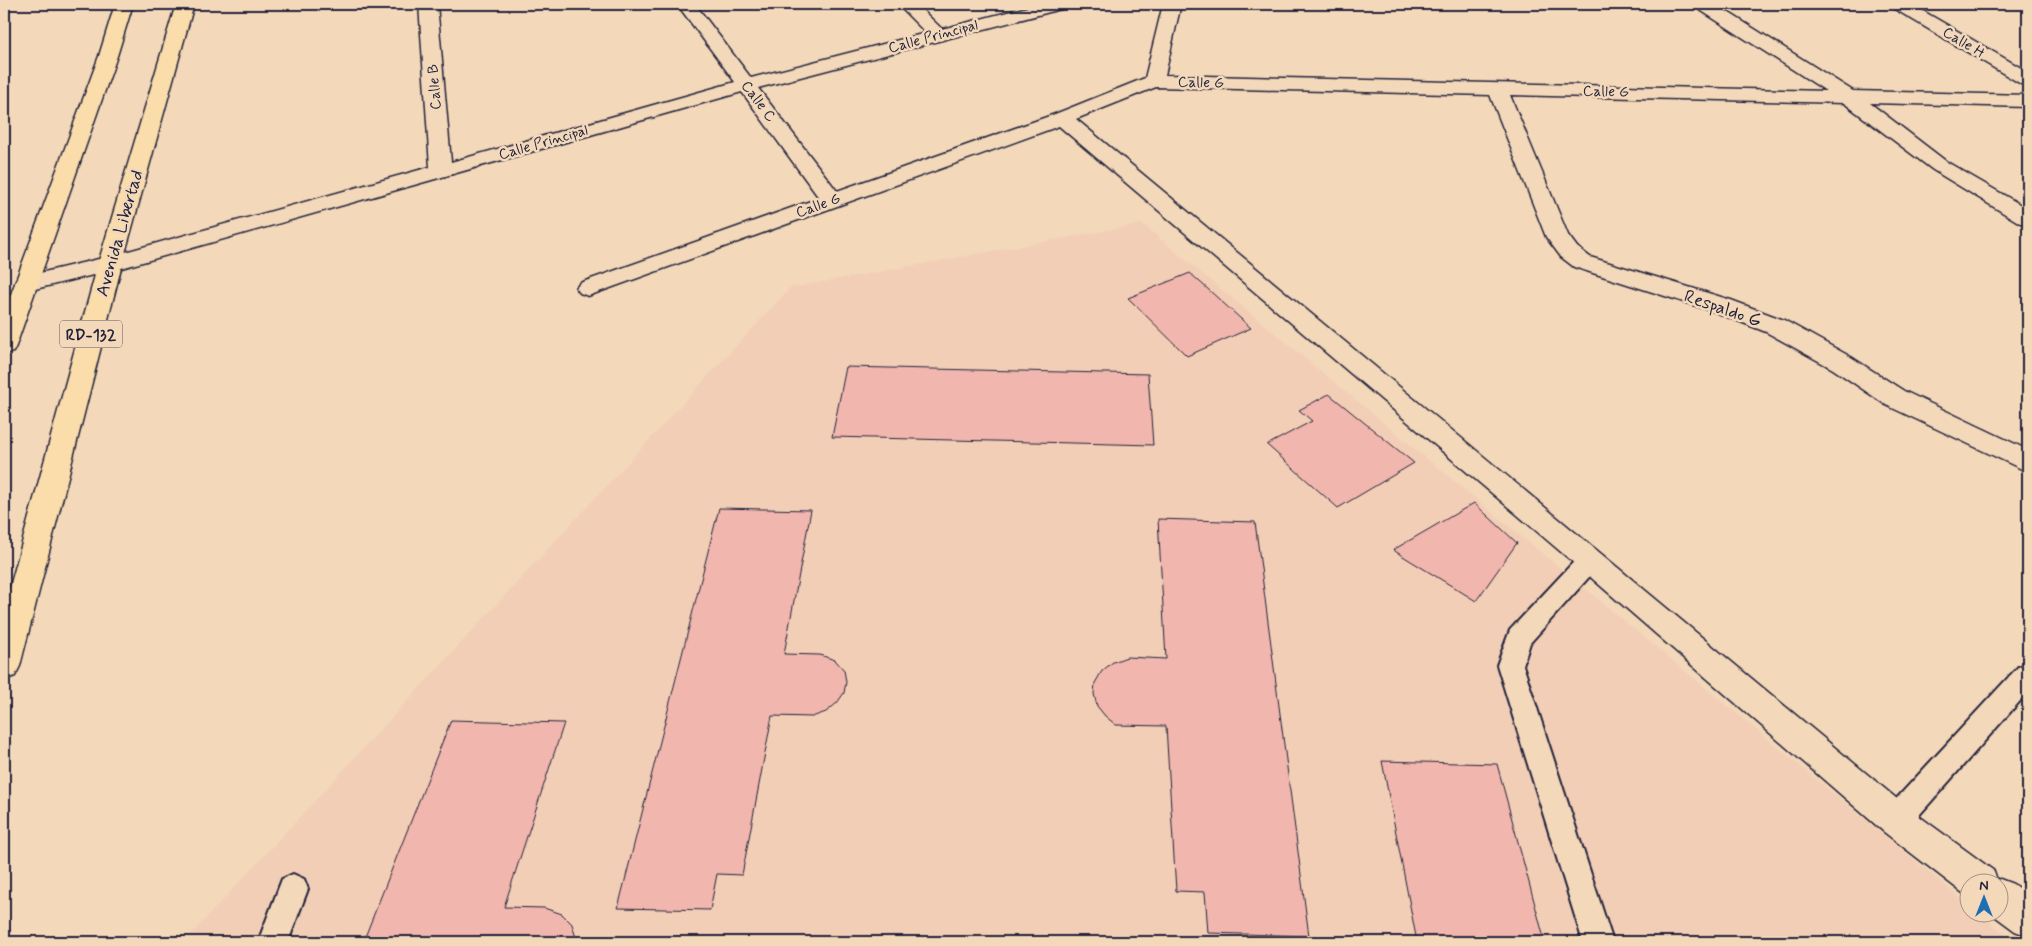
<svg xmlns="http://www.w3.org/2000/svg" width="2032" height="946" font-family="Mynerve,sans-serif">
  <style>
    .built { fill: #f2ceb6 }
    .building { fill: #f1b6ad; stroke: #22223b }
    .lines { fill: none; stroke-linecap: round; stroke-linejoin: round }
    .service-casing { stroke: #22223b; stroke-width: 4 }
    .minor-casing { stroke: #22223b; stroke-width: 3 }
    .primary-casing { stroke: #22223b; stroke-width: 3 }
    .service { fill: #f3d8ba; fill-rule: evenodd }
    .minor { fill: #f3d8ba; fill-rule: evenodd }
    .primary { fill: #faddab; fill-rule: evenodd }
    .labels { text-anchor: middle; stroke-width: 5; stroke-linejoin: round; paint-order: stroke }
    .far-street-label { font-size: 15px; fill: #22223b; stroke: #f3d8ba }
    .shield { fill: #f3d8ba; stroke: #615961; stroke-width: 1 }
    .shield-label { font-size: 16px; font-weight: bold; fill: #22223b }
    .street-label { font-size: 18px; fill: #22223b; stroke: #f3d8ba }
  </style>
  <rect width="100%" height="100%" fill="#f3d8ba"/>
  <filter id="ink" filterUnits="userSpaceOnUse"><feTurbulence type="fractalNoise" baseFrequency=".02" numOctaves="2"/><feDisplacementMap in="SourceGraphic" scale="10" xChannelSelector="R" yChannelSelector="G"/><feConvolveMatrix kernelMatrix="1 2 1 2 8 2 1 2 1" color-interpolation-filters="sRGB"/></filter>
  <g filter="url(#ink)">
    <path class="built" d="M1142 224 1969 905 1970 914H1980L2015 942H184L790 288Z"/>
    <path class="building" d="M1190 273 1251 328 1187 356 1128 298Z
      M846 367 1148 374 1153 445 832 437Z
      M1329 394 1414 463 1338 508 1267 445 1312 421 1299 410Z
      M1474 503 1517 543 1476 601 1393 550Z
      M719 508 811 510 784 654 820 655 835 660 844 670 846 682 844 693 837 703 826 712 812 717 772 716 742 875 717 874 710 910 618 908Z
      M1158 519 1255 522 1309 936 1208 933 1205 892 1176 891 1166 726 1116 725 1105 716 1097 706 1094 694 1095 683 1102 671 1113 662 1127 657 1166 659Z
      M451 720 564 723 504 907 544 908 562 914 572 924 576 938 575 942H363Z
      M1382 761 1497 764 1545 942H1417Z"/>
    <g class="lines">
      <defs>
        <path id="service" d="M1590 550 1598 553 1602 560 1598 567 1530 643 1523 665 1613 942H1583L1497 665 1510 630 1582 553Z
          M2027 664 2028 692 1906 830 1896 834 1886 830 1882 820 1886 810 2018 667Z
          M293 874 304 879 308 889 288 942H258L282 879Z"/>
        <path id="minor" d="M419 4H437L451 162 735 82 677 4H695L751 78 926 33 897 4H916L942 29 1039 4H1068L1065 8 758 88 837 191 1055 114 1145 78 1163 4H1181L1165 75 1826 91 1697 8 1694 4H1715L1853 91 2028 95V107L1870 103 1947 162 2028 209V225L2020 223 1933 170 1844 103 1510 95 1568 235 1577 247 1590 257 1731 300 1784 320 1851 357 1904 391 2028 450V472L1886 405 1833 369 1766 332 1715 312 1574 267 1561 257 1546 237 1490 95 1156 87 1076 119 1908 808 1994 871 1997 880 2000 879 2013 884 2028 895V936L2015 931 1992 914H2000V884H1970L1968 897 1884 832 1580 568 1059 126 588 296 580 293 576 288 580 283 819 198 742 92 118 269 27 291 19 288 15 283 19 278 107 257 430 167Z
          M1890 4H1911L2028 72V86L2021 84 1893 8Z"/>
        <path id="primary" d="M115 4H133L117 56 16 346 13 352 4 354V313L99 56Z
          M176 4H194L122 264 20 666 15 676 4 680V609L98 264Z"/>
      </defs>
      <use href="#service" class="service-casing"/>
      <use href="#minor" class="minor-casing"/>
      <use href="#primary" class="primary-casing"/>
      <use href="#service" class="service"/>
      <use href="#minor" class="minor"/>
      <use href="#primary" class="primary"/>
    </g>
  </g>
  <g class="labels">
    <g class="far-street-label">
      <text transform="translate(933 36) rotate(-15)" y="5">Calle Principal</text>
      <text transform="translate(1964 42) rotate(31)" y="5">Calle H</text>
      <text transform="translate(1201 82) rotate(1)" y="5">Calle G</text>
      <text transform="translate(434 87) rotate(-94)" y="5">Calle B</text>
      <text transform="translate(1606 91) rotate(1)" y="5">Calle G</text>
      <text transform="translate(759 101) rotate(53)" y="5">Calle C</text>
      <text transform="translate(543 142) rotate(-16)" y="5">Calle Principal</text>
      <text transform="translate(818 205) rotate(-20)" y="5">Calle G</text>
    </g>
    <rect class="shield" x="60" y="320.5" width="62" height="27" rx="4"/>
    <g class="shield-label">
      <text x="91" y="340">RD-132</text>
    </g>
    <g class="street-label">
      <text transform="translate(119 233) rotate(-74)" y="6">Avenida Libertad</text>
      <text transform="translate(1723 308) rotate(19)" y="6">Respaldo G</text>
    </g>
  </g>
  <rect width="2032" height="946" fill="none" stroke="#f3d8ba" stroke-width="20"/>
  <rect x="10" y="10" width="2012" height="926" fill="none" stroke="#22223b" stroke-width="2" filter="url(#ink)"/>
  <g transform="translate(1984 898)"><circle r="24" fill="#f3d8ba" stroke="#9f8f87"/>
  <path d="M0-4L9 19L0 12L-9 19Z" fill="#1f6fb2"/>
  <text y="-8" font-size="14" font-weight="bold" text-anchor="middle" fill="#22223b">N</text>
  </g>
</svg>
